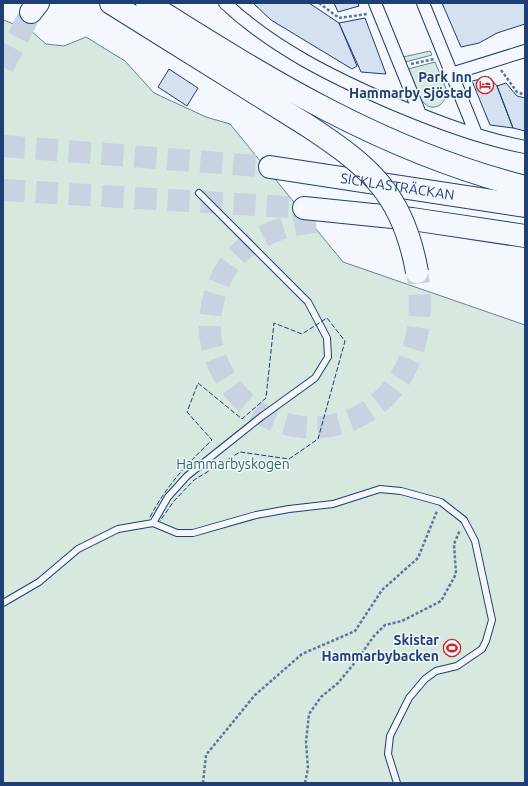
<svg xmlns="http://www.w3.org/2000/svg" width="528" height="786" font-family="Ubuntu,sans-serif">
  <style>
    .green { fill: #d7e8df; stroke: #687fa3 }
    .building { fill: #d5e0f0; stroke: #1d3f73 }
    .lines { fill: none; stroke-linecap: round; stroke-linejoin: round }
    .motorway-tunnel { stroke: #c9d2e0; stroke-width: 22; stroke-dasharray: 22 11; stroke-linecap: butt }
    .service-casing { stroke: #1d3f73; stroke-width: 8 }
    .minor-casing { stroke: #1d3f73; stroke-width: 14 }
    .motorway-casing { stroke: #1d3f73; stroke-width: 24 }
    .path { stroke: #5e769c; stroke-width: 2.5; stroke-dasharray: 3 2; stroke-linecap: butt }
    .service { stroke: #f4f7fb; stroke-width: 6 }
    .minor { stroke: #f4f7fb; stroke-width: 12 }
    .motorway { stroke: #f4f7fb; stroke-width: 22 }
    .motorway-bridge-casing { stroke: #1d3f73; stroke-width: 24; stroke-linecap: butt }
    .motorway-bridge { stroke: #f4f7fb; stroke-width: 22 }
    .fence { stroke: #1d3f73; stroke-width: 1; stroke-dasharray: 5 2; stroke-linecap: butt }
    .labels { text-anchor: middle; stroke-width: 3; stroke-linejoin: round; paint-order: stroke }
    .poi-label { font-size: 14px; font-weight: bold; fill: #1d3f73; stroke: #f4f7fb; text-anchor: end }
    .street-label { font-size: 14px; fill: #1d3f73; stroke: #f4f7fb }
    .park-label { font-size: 14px; fill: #2c6c60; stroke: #f4f7fb }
  </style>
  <rect width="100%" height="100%" fill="#f4f7fb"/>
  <path class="green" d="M3 20 30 30 46 44 64 46 86 37 125 61 154 93 206 117 230 124 343 262 525 325V783H3Z
    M430 51 432 55 405 62 403 57Z
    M435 62 447 91C446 97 444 103 438 106 420 114 413 80 408 69Z"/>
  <path class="building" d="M253 3H309L339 23 357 66 352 69 271 20Z
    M334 3H358L359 6 338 12Z
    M442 3H525V24L497 33 479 43 461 47Z
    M365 18 376 47 386 74 361 72 339 23Z
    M169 69 198 88 187 106 158 87Z
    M489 77 497 86 513 128 490 125 472 81Z
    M506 83 517 96 525 98V131L513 128 497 86Z"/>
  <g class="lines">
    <path class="motorway-tunnel" d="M3 67 31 12
      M3 146 270 167
      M3 190 304 208
      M316 222C277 225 235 243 219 283 207 312 206 342 221 370 257 444 358 447 401 377 420 346 423 307 417 272"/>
    <defs>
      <path id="service" d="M153 523 168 497 187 476 261 417 315 378 328 357 327 338 308 302 199 193
        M3 603 39 582 78 549 118 529 153 523 177 533H193L256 515 289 509 333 504 380 489 401 491 441 502 464 520 475 541 492 620 486 641 482 649 457 666 436 671 425 679 409 698 390 736 388 754 397 783"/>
      <path id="minor" d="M225 3C273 48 332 77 392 103 435 121 479 138 525 147
        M375 3 420 114
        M423 3 476 134
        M451 74 525 51"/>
      <g id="motorway">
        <path d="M111 3 305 124"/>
        <path d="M147 3C269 80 383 151 525 187"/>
        <path d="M31 12 38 3"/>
        <path id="s1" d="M270 167 525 206"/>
        <path d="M304 208 412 219 525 236"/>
      </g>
    </defs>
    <use href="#service" class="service-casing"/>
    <use href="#minor" class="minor-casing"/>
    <use href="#motorway" class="motorway-casing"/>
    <path class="path" d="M319 3 339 18 367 14
      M411 64 434 59
      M501 70 517 92 525 95
      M203 783 206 755 255 695 302 654 355 631 382 590 418 558 437 511
      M305 783 308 768 306 742 309 714 321 697 338 683 357 660 374 636 385 625 402 621 441 601 456 574 454 544 460 530"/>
    <use href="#service" class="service"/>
    <use href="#minor" class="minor"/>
    <use href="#motorway" class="motorway"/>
    <defs>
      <path id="motorway-bridge" d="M305 124C369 166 403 193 417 272"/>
    </defs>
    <use href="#motorway-bridge" class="motorway-bridge-casing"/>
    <use href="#motorway-bridge" class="motorway-bridge"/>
    <path class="fence" d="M150 517C167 485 186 465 212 440L187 412 198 383 242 419 266 398 274 323 302 334 327 318 345 341 318 439 289 459 240 452 194 480 174 501 160 521"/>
  </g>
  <defs>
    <symbol id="hotel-ring" viewBox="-11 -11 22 22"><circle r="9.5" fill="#f4f7fb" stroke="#c62828" stroke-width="1.5"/><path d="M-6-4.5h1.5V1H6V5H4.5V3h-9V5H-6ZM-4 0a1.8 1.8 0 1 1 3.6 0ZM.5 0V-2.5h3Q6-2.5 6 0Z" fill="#c62828"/></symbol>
    <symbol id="stadium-ring" viewBox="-11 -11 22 22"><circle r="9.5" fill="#f4f7fb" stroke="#c62828" stroke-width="1.5"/><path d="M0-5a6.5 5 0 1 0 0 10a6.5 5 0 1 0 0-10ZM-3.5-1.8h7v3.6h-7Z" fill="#c62828"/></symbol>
  </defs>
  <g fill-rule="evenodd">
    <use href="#hotel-ring" x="475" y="75" width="20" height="20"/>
    <use href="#stadium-ring" x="442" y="638" width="20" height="20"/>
  </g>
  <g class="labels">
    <g class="poi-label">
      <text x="472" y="82">Park Inn<tspan x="472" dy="16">Hammarby Sjöstad</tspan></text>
      <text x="439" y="645">Skistar<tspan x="439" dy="16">Hammarbybacken</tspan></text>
    </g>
    <g class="street-label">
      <text dy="5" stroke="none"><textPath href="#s1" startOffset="129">SICKLASTRÄCKAN</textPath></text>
    </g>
    <g class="park-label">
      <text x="233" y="469">Hammarbyskogen</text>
    </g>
  </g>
  <rect width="528" height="786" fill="none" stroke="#1d3f73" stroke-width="8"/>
</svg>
